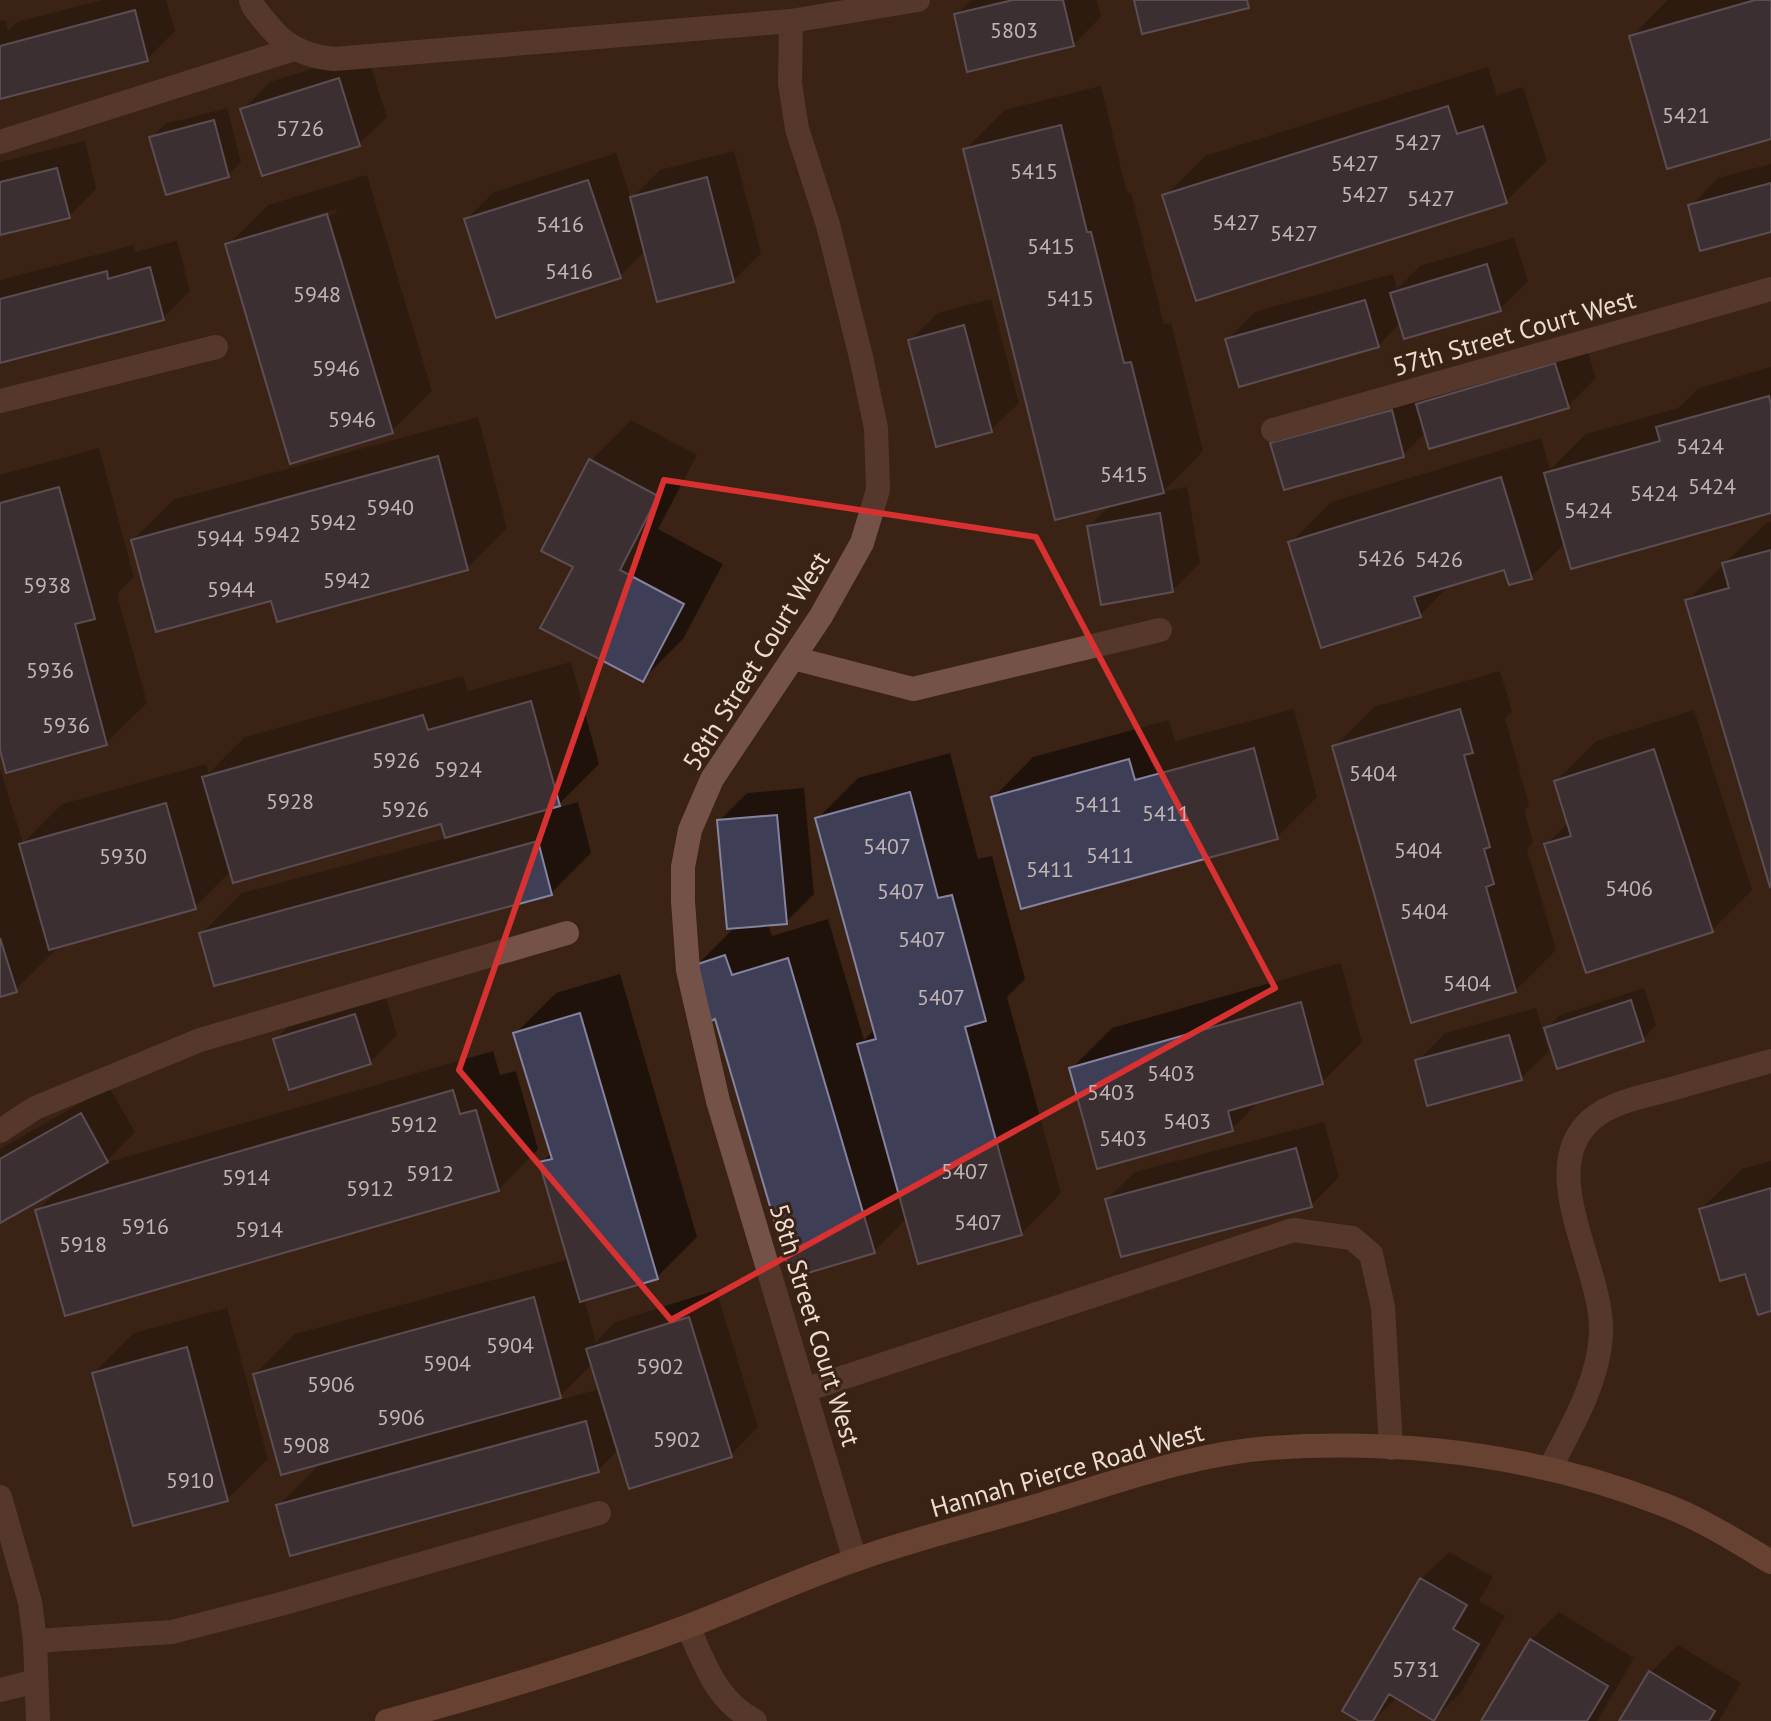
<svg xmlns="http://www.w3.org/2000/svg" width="1771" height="1721" font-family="'PT Sans',sans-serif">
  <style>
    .shadow { fill: #0007; fill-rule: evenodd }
    .building { fill: #3f3e57; stroke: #8483a0; stroke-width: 2 }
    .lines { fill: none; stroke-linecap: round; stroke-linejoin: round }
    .lane { stroke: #755248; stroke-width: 24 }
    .street { stroke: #755248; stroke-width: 24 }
    .secondary { stroke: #9e6858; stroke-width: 24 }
    .marked { fill: none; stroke: #d73131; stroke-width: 6; stroke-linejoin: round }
    .labels { text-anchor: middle; stroke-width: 6; stroke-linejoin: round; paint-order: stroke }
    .number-label { font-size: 22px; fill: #c1b4b4 }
    .street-label { font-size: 26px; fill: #ecdcd3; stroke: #3a2314 }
  </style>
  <rect width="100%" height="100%" fill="#3a2314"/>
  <path class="shadow" d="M102 0H166L175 31 147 59 0 89V21L6 20 8 31 17 22Z
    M971 0H1097L1101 17 1073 45 956 15Z
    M1668 0H1771V137L1631 37Z
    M366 52 387 117 359 144 243 110 270 82Z
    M1488 67 1497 95 1523 87 1547 161 1506 201 1165 196 1205 156Z
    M1101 86 1127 193H1131L1164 324 1171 323 1203 451 1164 491 1187 487 1200 563 1172 591 1089 526 1112 504 965 150 1005 110Z
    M227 108 241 162 228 175 152 137 165 124Z
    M85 141 96 189 69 216 0 233V162Z
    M734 151 761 253 733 281 646 250 619 277 467 219 494 192 616 153 631 199 660 170Z
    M1771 164V230L1691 206 1718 178Z
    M367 175 432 391 392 431 228 245 268 205ZM336 209 337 213 273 232V228Z
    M1514 238 1528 281 1500 309 1401 322 1378 346 1227 340 1255 312 1393 274 1397 289 1420 266Z
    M177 241 190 291 163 318 0 361V280L134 245 135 252Z
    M991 299 1019 403 991 430 910 340 938 313Z
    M1583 336 1596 378 1568 406 1426 432 1403 455 1273 444 1300 416Z
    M1771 367V511L1566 542 1531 577 1506 567 1451 584 1420 615 1291 542 1331 502 1541 438 1550 470 1586 434 1678 408 1699 388Z
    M478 417 507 528 467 568 273 599 133 540 173 500Z
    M631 420 697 455 658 529 723 564 683 639 643 679 575 566 591 461Z
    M99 448 134 577 117 594 147 703 106 743 0 742V475Z
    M1771 522V881L1687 601 1765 524Z
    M571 662 599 764 554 809 578 802 591 853 551 893 202 933 242 893 447 838 443 822 231 871 195 907 55 946 56 950 15 990 0 995V769L23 843 62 804 206 764 209 773 245 737 463 676 468 691Z
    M1500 671 1512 711 1505 718 1529 805 1524 810 1533 842 1527 849 1556 950 1515 991 1334 747 1374 707Z
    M1294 709 1317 797 1277 837 993 798 1033 757 1169 720 1175 741Z
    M1694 710 1752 890 1712 930 1546 845 1569 822 1556 781 1596 741Z
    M950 753 978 859 992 856 1025 979 1007 997 1061 1193 1021 1234 907 1218 874 1251 716 1017 697 965 736 926 719 821 747 793 804 788 814 894 786 922 768 923 772 936 828 919 864 1040 875 1029 818 818 858 778Z
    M1341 963 1362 1042 1322 1082 1261 1099 1232 1129 1072 1068 1112 1028Z
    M620 974 697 1237 657 1277 584 1298 596 1342 615 1322 716 1290 758 1427 731 1455 619 1449 598 1470 278 1506 323 1461 255 1374 295 1334 570 1259 541 1163 552 1153 516 1033 556 993ZM592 1364 600 1389 555 1401Z
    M383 987 397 1035 370 1062 275 1040 303 1012Z
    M1644 988 1656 1025 1643 1039 1546 1029 1560 1015Z
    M1536 1008 1549 1051 1521 1078 1418 1061 1445 1033Z
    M493 1051 500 1075 516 1071 538 1149 498 1190 37 1211 59 1189 0 1221V1149L109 1087 135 1132 105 1163Z
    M1324 1122 1339 1177 1311 1205 1107 1199 1135 1172Z
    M1771 1161V1309L1701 1209 1742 1169Z
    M227 1308 268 1459 227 1499 94 1373 134 1333Z
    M1449 1552 1493 1577 1479 1601 1505 1616 1461 1692 1434 1719 1397 1697 1373 1721H1363L1421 1579Z
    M1559 1612 1634 1658 1597 1721H1483L1531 1640Z
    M1678 1645 1741 1683 1719 1721H1622L1651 1672Z"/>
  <path class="building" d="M1013 0H1063L1074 46 967 72 954 14Z
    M1134 0H1247L1249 8 1142 34Z
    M1755 0H1771V139L1667 169 1629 36Z
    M135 10 148 61 0 99V46Z
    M339 78 360 146 262 176 240 109Z
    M1448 106 1457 134 1483 126 1507 203 1196 301 1162 195Z
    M214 120 229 177 166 195 149 137Z
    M1061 125 1087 232H1091L1124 363 1131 362 1164 493 1055 520 963 149Z
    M57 168 70 218 0 235V182Z
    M707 177 734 282 657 302 630 197Z
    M588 180 621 278 496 318 464 219Z
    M1771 183V232L1700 251 1688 205Z
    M327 214 393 433 290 464 225 244Z
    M1487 264 1501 311 1404 339 1390 293Z
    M150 267 164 320 0 363V299L107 271 108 279Z
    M1365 300 1379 347 1239 387 1225 339Z
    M964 325 992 432 936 447 908 340Z
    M1555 363 1569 408 1429 449 1416 404Z
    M1769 396 1771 404V513L1571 569 1544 473 1660 441 1656 427Z
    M1392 410 1404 457 1284 490 1270 443Z
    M438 456 468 570 277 622 271 601 156 632 131 540Z
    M589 459 658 496 620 570 684 604 643 682 540 628 573 567 541 551Z
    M1501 477 1532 579 1509 585 1504 570 1414 597 1421 617 1321 648 1288 542Z
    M59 487 95 619 75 624 107 745 6 773 0 750V503Z
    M1160 513 1173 592 1101 605 1087 526Z
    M1771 550V886L1770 887 1685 600 1729 588 1722 563Z
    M531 701 560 806 445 838 441 824 233 883 202 777 423 715 428 730Z
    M1460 709 1473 753 1464 755 1490 847 1484 849 1494 884 1486 887 1516 992 1411 1023 1332 746Z
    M1254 748 1278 839 1021 909 991 797 1129 759 1135 780Z
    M1654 749 1713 932 1586 973 1544 844 1571 836 1554 781Z
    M910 792 938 898 952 895 986 1021 965 1027 1022 1235 918 1264 857 1044 876 1039 815 818Z
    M166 803 196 909 49 950 19 844Z
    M777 815 787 924 727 929 717 820Z
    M538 841 552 895 214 986 199 933Z
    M0 938 17 992 0 997Z
    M725 955 732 975 788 958 875 1253 791 1278 715 1019 711 1021 695 965Z
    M1631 1000 1644 1041 1557 1069 1544 1028Z
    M1301 1002 1323 1084 1228 1111 1233 1131 1097 1169 1069 1068Z
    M580 1013 658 1279 580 1302 539 1162 552 1159 513 1033Z
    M355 1014 371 1064 289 1090 273 1039Z
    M1509 1035 1522 1080 1427 1106 1415 1060Z
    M453 1090 460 1114 476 1110 499 1191 65 1316 35 1210Z
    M81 1113 108 1162 0 1223V1159Z
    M1296 1148 1312 1207 1121 1257 1105 1199Z
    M1771 1188V1311L1758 1315 1745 1274 1720 1281 1699 1209Z
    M534 1297 561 1398 281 1475 253 1374Z
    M689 1317 732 1457 629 1489 586 1349Z
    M187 1347 228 1501 133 1526 92 1373Z
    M586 1421 599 1472 290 1556 276 1505Z
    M1420 1578 1467 1605 1453 1629 1479 1644 1434 1721 1389 1694 1373 1721H1359L1342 1711Z
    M1530 1639 1608 1686 1587 1721H1481Z
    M1649 1671 1715 1711 1709 1721H1619Z"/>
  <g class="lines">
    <path class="lane" d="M0 142 294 49
      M793 658 913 689 1160 630
      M0 1131 35 1108 200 1040 567 933
      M805 1390 1293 1230 1352 1238 1371 1254 1383 1307 1391 1448
      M35 1641 172 1632 281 1604 599 1513
      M0 1690 36 1681"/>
    <path class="street" d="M251 0 253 6C277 38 292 55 334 59L791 21 918 0
      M791 21 790 83 797 129 828 225 861 357 876 428 878 490 862 543 821 616 712 779 690 830 683 867V901L688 970 718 1101 855 1560
      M0 401 216 347
      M1273 430 1771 289
      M1550 1468C1572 1426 1599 1381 1601 1333 1604 1269 1533 1169 1592 1119 1613 1101 1646 1096 1671 1089 1705 1079 1738 1070 1771 1061
      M0 1497 30 1602 35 1641 38 1721
      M688 1627C706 1666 715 1699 755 1721"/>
    <path class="secondary" d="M387 1721C488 1693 587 1664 686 1627 742 1606 797 1580 855 1560 914 1539 976 1524 1036 1506 1111 1484 1190 1454 1269 1448 1403 1439 1536 1455 1662 1504 1700 1518 1736 1541 1771 1562"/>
  </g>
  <path d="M0 0H1771V1721H0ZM664 480 1036 537 1275 988 671 1320 459 1070Z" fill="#3a2314" fill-opacity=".55" fill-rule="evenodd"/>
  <path class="marked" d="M664 480 1036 537 1275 988 671 1320 459 1070Z"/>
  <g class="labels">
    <g class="number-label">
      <text x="1014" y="38">5803</text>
      <text x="1686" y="123">5421</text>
      <text x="300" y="136">5726</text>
      <text x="1418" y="150">5427</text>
      <text x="1355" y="171">5427</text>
      <text x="1034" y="179">5415</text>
      <text x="1365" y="202">5427</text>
      <text x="1431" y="206">5427</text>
      <text x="1236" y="230">5427</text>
      <text x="560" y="232">5416</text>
      <text x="1294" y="241">5427</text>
      <text x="1051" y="254">5415</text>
      <text x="569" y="279">5416</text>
      <text x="317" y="302">5948</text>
      <text x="1070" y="306">5415</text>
      <text x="336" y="376">5946</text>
      <text x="352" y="427">5946</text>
      <text x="1700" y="454">5424</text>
      <text x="1124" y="482">5415</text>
      <text x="1712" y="494">5424</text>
      <text x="1654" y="501">5424</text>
      <text x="390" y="515">5940</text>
      <text x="1588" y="518">5424</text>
      <text x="333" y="530">5942</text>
      <text x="277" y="542">5942</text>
      <text x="220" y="546">5944</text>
      <text x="1381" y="566">5426</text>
      <text x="1439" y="567">5426</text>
      <text x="347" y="588">5942</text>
      <text x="47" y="593">5938</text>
      <text x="231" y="597">5944</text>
      <text x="50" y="678">5936</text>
      <text x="66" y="733">5936</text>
      <text x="396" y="768">5926</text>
      <text x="458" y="777">5924</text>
      <text x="1373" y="781">5404</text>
      <text x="290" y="809">5928</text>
      <text x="1098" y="812">5411</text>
      <text x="405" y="817">5926</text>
      <text x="1166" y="821">5411</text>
      <text x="887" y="854">5407</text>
      <text x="1418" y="858">5404</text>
      <text x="1110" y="863">5411</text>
      <text x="123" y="864">5930</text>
      <text x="1050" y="877">5411</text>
      <text x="1629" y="896">5406</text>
      <text x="901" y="899">5407</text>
      <text x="1424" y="919">5404</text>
      <text x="922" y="947">5407</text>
      <text x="1467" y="991">5404</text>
      <text x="941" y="1005">5407</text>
      <text x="1171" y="1081">5403</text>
      <text x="1111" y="1100">5403</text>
      <text x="1187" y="1129">5403</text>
      <text x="414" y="1132">5912</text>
      <text x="1123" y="1146">5403</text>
      <text x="965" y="1179">5407</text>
      <text x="430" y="1181">5912</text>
      <text x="246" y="1185">5914</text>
      <text x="370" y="1196">5912</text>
      <text x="978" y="1230">5407</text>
      <text x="145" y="1234">5916</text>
      <text x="259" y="1237">5914</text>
      <text x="83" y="1252">5918</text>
      <text x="510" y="1353">5904</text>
      <text x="447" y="1371">5904</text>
      <text x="660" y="1374">5902</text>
      <text x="331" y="1392">5906</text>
      <text x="401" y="1425">5906</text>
      <text x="677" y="1447">5902</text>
      <text x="306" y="1453">5908</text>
      <text x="190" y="1488">5910</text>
      <text x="1416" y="1677">5731</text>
    </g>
    <g class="street-label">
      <text transform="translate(1514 333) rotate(-16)" y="9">57th Street Court West</text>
      <text transform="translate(756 661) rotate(-58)" y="9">58th Street Court West</text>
      <text transform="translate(815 1325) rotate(73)" y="9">58th Street Court West</text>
      <text transform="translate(1067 1470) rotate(-16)" y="9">Hannah Pierce Road West</text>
    </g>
  </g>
</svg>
